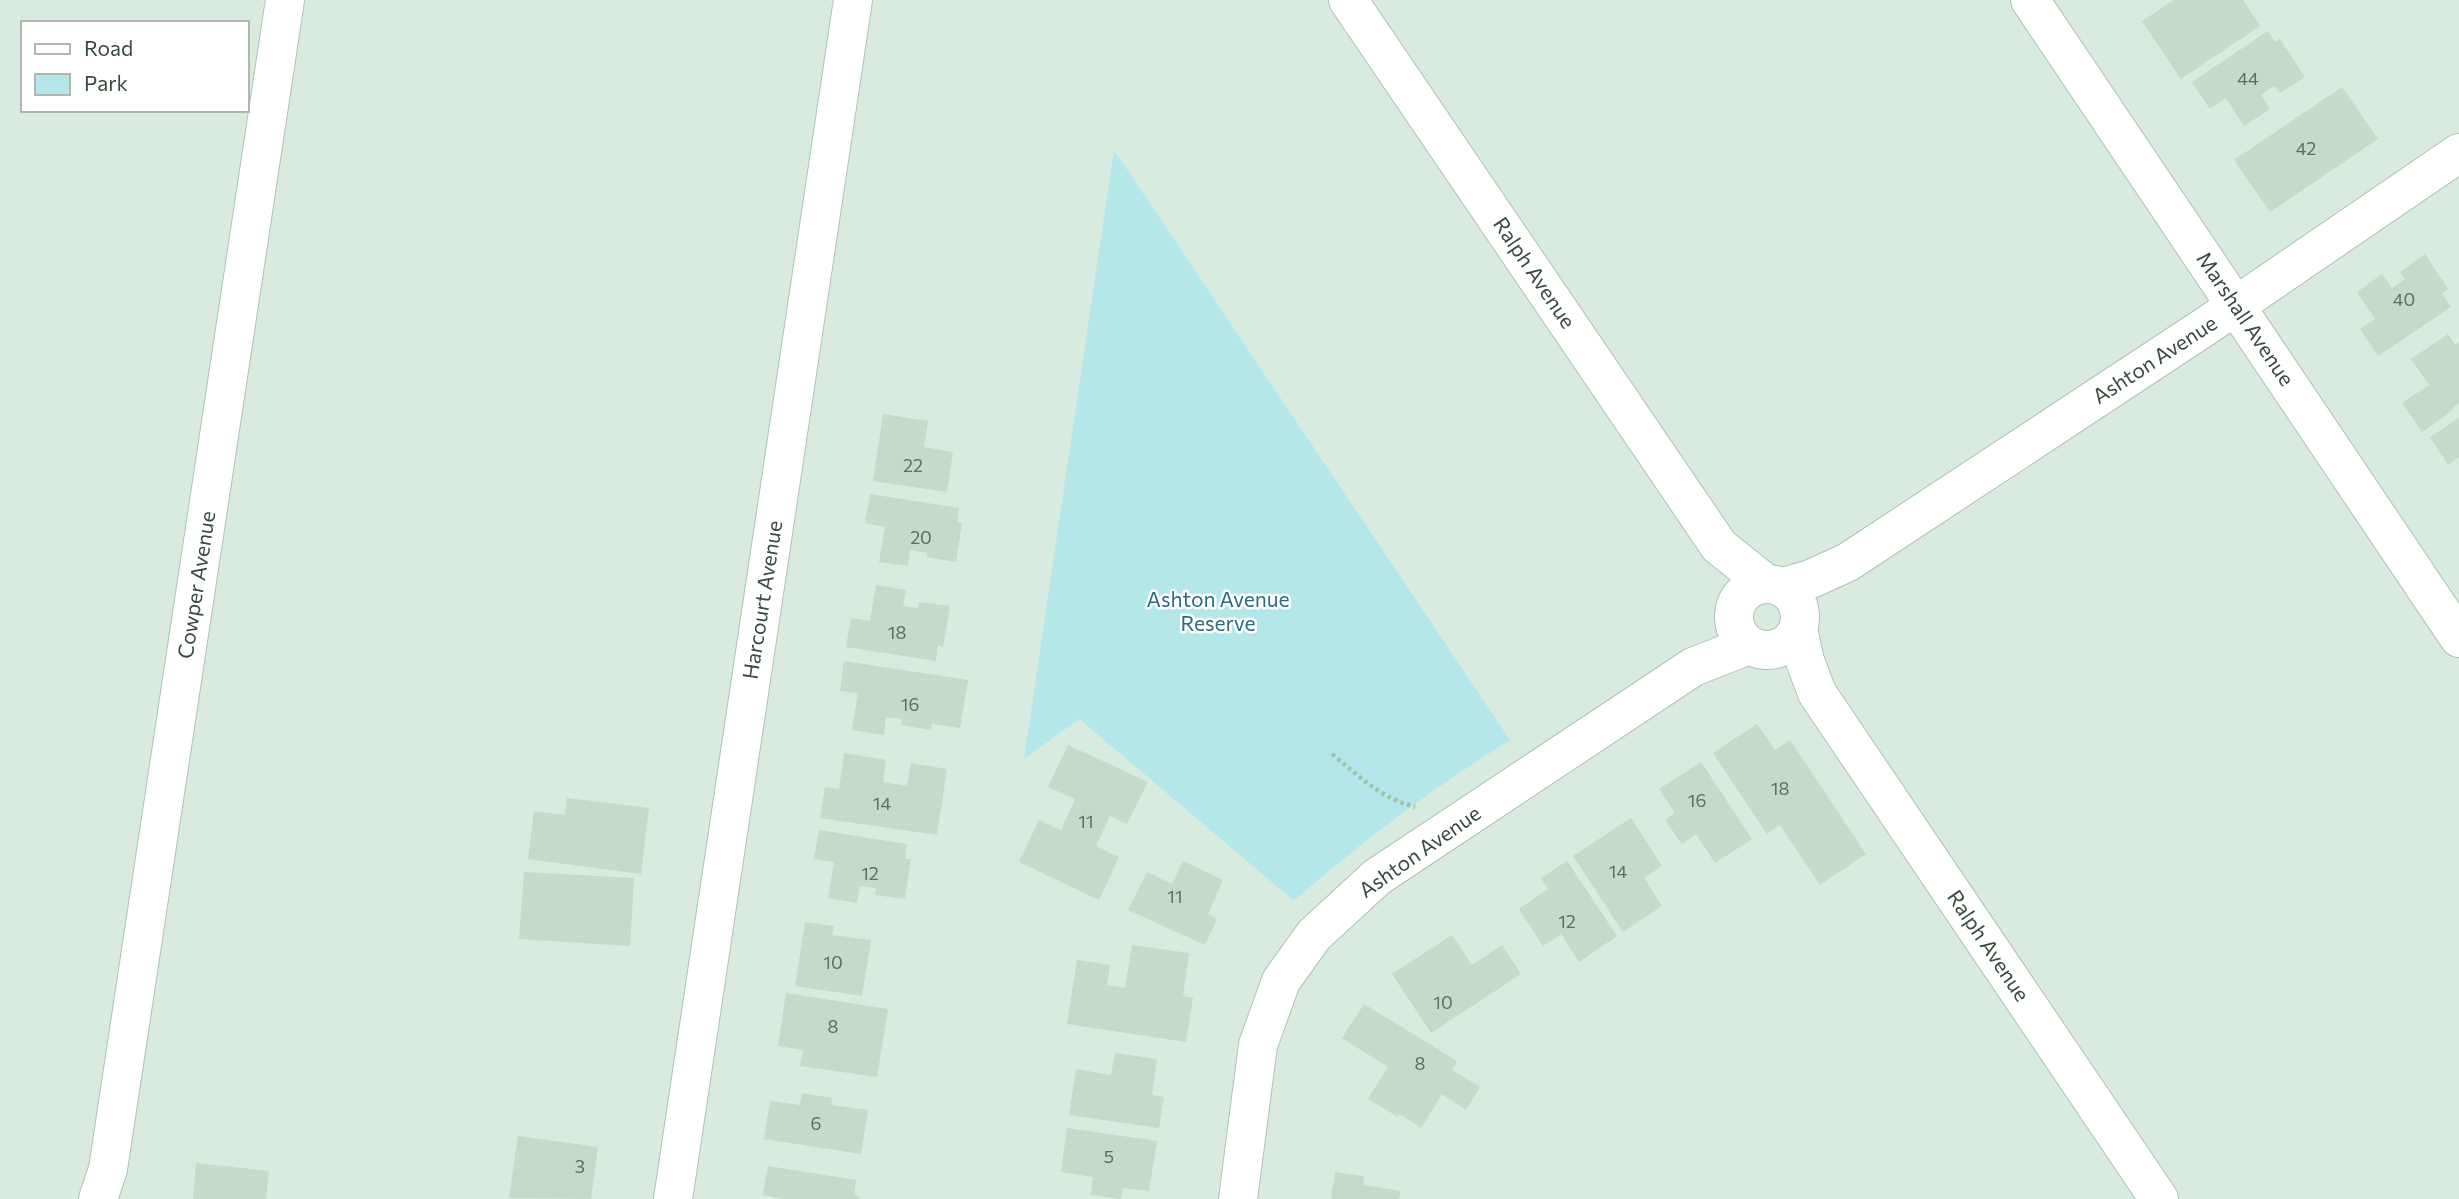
<svg xmlns="http://www.w3.org/2000/svg" width="2459" height="1199" font-family="Commissioner,sans-serif">
  <style>
    .residential { fill: #d9eade; fill-rule: evenodd }
    .green { fill: #b3e7ea }
    .building { fill: #c3dbc8 }
    .lines { fill: none; stroke-linecap: round; stroke-linejoin: round }
    .minor-casing { stroke: #adc2b2; stroke-width: 40 }
    .path { stroke: #9ec4a7; stroke-width: 4.5; stroke-dasharray: 3.5 3.5; stroke-linecap: butt }
    .minor { stroke: #fff; stroke-width: 38 }
    .labels { text-anchor: middle; stroke-width: 5; stroke-linejoin: round; paint-order: stroke }
    .number-label { font-size: 18px; fill: #5b6e5f }
    .street-label { font-size: 21px; fill: #384a3c; stroke: #fff }
    .park-label { font-size: 21px; fill: #296b7f; stroke: #fff }
  </style>
  <rect width="100%" height="100%" fill="#ebf6ee"/>
  <path class="residential" d="M0 0H2459V1199H0ZM23 23H247V110H23ZM1079 719 1510 740 1451 777 1395 817 1343 857 1294 901Z"/>
  <path class="green" d="M1114 150 1510 740C1433 788 1362 841 1294 901L1079 719 1024 759Z"/>
  <path class="building" d="M2174 0H2243L2260 26 2181 79 2142 21Z
    M2268 31 2275 42 2280 39 2305 77 2280 93 2274 86 2261 95 2270 109 2244 126 2226 98 2210 109 2192 82Z
    M2342 87 2378 139 2270 212 2234 160Z
    M2425 254 2448 289 2442 293 2451 307 2378 356 2360 329 2375 319 2357 292 2382 274 2392 288 2405 279 2400 272Z
    M2448 334 2455 345 2459 342V403L2452 408 2453 410 2422 432 2402 403 2429 385 2411 359Z
    M883 414 928 421 924 447 953 452 947 492 873 481Z
    M2459 418V457L2448 465 2430 437Z
    M870 494 959 508 957 522 962 523 956 562 927 557V553L910 550 908 566 879 562 885 527 865 523Z
    M876 585 906 590 903 606 918 608 919 602 950 606 943 647 938 645 936 661 846 647 851 618 870 621Z
    M844 661 968 680 960 728 932 724 931 730 901 725 902 719 886 717 884 735 852 730 858 693 840 691Z
    M1757 724 1775 750 1790 740 1866 854 1820 885 1780 825 1767 834 1713 753Z
    M1068 745 1148 782 1127 824 1110 816 1096 846 1119 857 1099 900 1019 862 1039 820 1061 830 1075 799 1048 787Z
    M844 753 886 760 883 782 907 786 911 763 947 769 937 835 820 818 825 787 839 789Z
    M1701 762 1752 839 1715 863 1696 834 1682 844 1665 820 1675 813 1659 789Z
    M567 798 649 808 641 874 528 859 534 811 565 815Z
    M1631 818 1662 866 1644 878 1662 906 1623 932 1573 856Z
    M819 830 907 844 905 859H911L905 899 875 895 876 888 860 886 857 903 828 898 834 862 814 859Z
    M1183 861 1223 880 1208 914 1217 919 1205 945 1128 910 1147 872 1172 884Z
    M1567 861 1617 936 1579 962 1561 934 1543 946 1519 909 1548 889 1541 878Z
    M524 872 634 878 630 946 519 939Z
    M805 922 834 926 832 935 871 940 862 996 795 986Z
    M1452 935 1472 965 1502 945 1521 974 1431 1033 1392 974Z
    M1132 945 1189 953 1183 996 1193 998 1186 1042 1067 1024 1077 960 1110 965 1107 985 1125 988Z
    M786 993 888 1009 877 1077 800 1066 803 1050 778 1046Z
    M1364 1004 1457 1061 1452 1070 1480 1087 1466 1110 1442 1094 1421 1128 1400 1114 1398 1117 1368 1099 1388 1067 1342 1038Z
    M1115 1053 1157 1059 1152 1095 1164 1097 1159 1128 1069 1115 1076 1069 1111 1075Z
    M802 1093 832 1098 831 1105 868 1110 861 1154 764 1139 770 1101 800 1105Z
    M1067 1128 1157 1141 1149 1191 1123 1188 1121 1199 1091 1195 1093 1177 1061 1172Z
    M518 1136 598 1147 591 1199 509 1198Z
    M196 1163 269 1171 266 1199H193Z
    M768 1166 856 1180 854 1195 860 1196 859 1199H782L763 1195Z
    M1335 1172 1364 1176 1363 1185 1401 1191 1399 1199H1331Z"/>
  <g class="lines">
    <defs>
      <path id="minor" d="M1348 0 1719 546 1765 583
        M2030 0 2459 638
        M1734 617a33 33 0 1 1 66 0a33 33 0 1 1-66 0Z
        M1783 587 1811 579 1848 562 2206 326 2459 153
        M1798 629 1805 661 1817 693 2159 1199
        M98 1199 108 1169 285 0
        M673 1199 853 0
        M1238 1199 1258 1045 1281 981 1314 935 1377 877 1693 667 1749 645"/>
    </defs>
    <use href="#minor" class="minor-casing"/>
    <path class="path" d="M1332 754C1360 777 1379 797 1415 807"/>
    <use href="#minor" class="minor"/>
  </g>
  <g class="labels">
    <g class="number-label">
      <text x="2248" y="85">44</text>
      <text x="2306" y="155">42</text>
      <text x="2404" y="306">40</text>
      <text x="913" y="472">22</text>
      <text x="921" y="544">20</text>
      <text x="897" y="639">18</text>
      <text x="910" y="711">16</text>
      <text x="1780" y="795">18</text>
      <text x="1697" y="807">16</text>
      <text x="882" y="810">14</text>
      <text x="1086" y="828">11</text>
      <text x="1618" y="878">14</text>
      <text x="870" y="880">12</text>
      <text x="1175" y="903">11</text>
      <text x="1567" y="928">12</text>
      <text x="833" y="969">10</text>
      <text x="1443" y="1009">10</text>
      <text x="833" y="1033">8</text>
      <text x="1420" y="1070">8</text>
      <text x="816" y="1130">6</text>
      <text x="1109" y="1163">5</text>
      <text x="580" y="1173">3</text>
    </g>
    <g class="street-label">
      <text transform="translate(1534 273) rotate(56)" y="7">Ralph Avenue</text>
      <text transform="translate(2245 319) rotate(56)" y="7">Marshall Avenue</text>
      <text transform="translate(2155 360) rotate(-33)" y="7">Ashton Avenue</text>
      <text transform="translate(197 585) rotate(-81)" y="7">Cowper Avenue</text>
      <text transform="translate(763 600) rotate(-81)" y="7">Harcourt Avenue</text>
      <text transform="translate(1420 852) rotate(-35)" y="7">Ashton Avenue</text>
      <text transform="translate(1988 946) rotate(56)" y="7">Ralph Avenue</text>
    </g>
    <g class="park-label">
      <text x="1218" y="607">Ashton Avenue<tspan x="1218" dy="24">Reserve</tspan></text>
    </g>
  </g>
  <rect x="21" y="21" width="228" height="91" fill="#ffffff" stroke="#afb7b1" stroke-width="2"/>
  <rect x="35" y="44" width="35" height="10" fill="#ffffff" stroke="#afb7b1" stroke-width="2"/>
  <text x="84" y="56" font-size="21" fill="#384a3c">Road</text>
  <rect x="35" y="74" width="35" height="21" fill="#b3e7ea" stroke="#afb7b1" stroke-width="2"/>
  <text x="84" y="91" font-size="21" fill="#384a3c">Park</text>
</svg>
